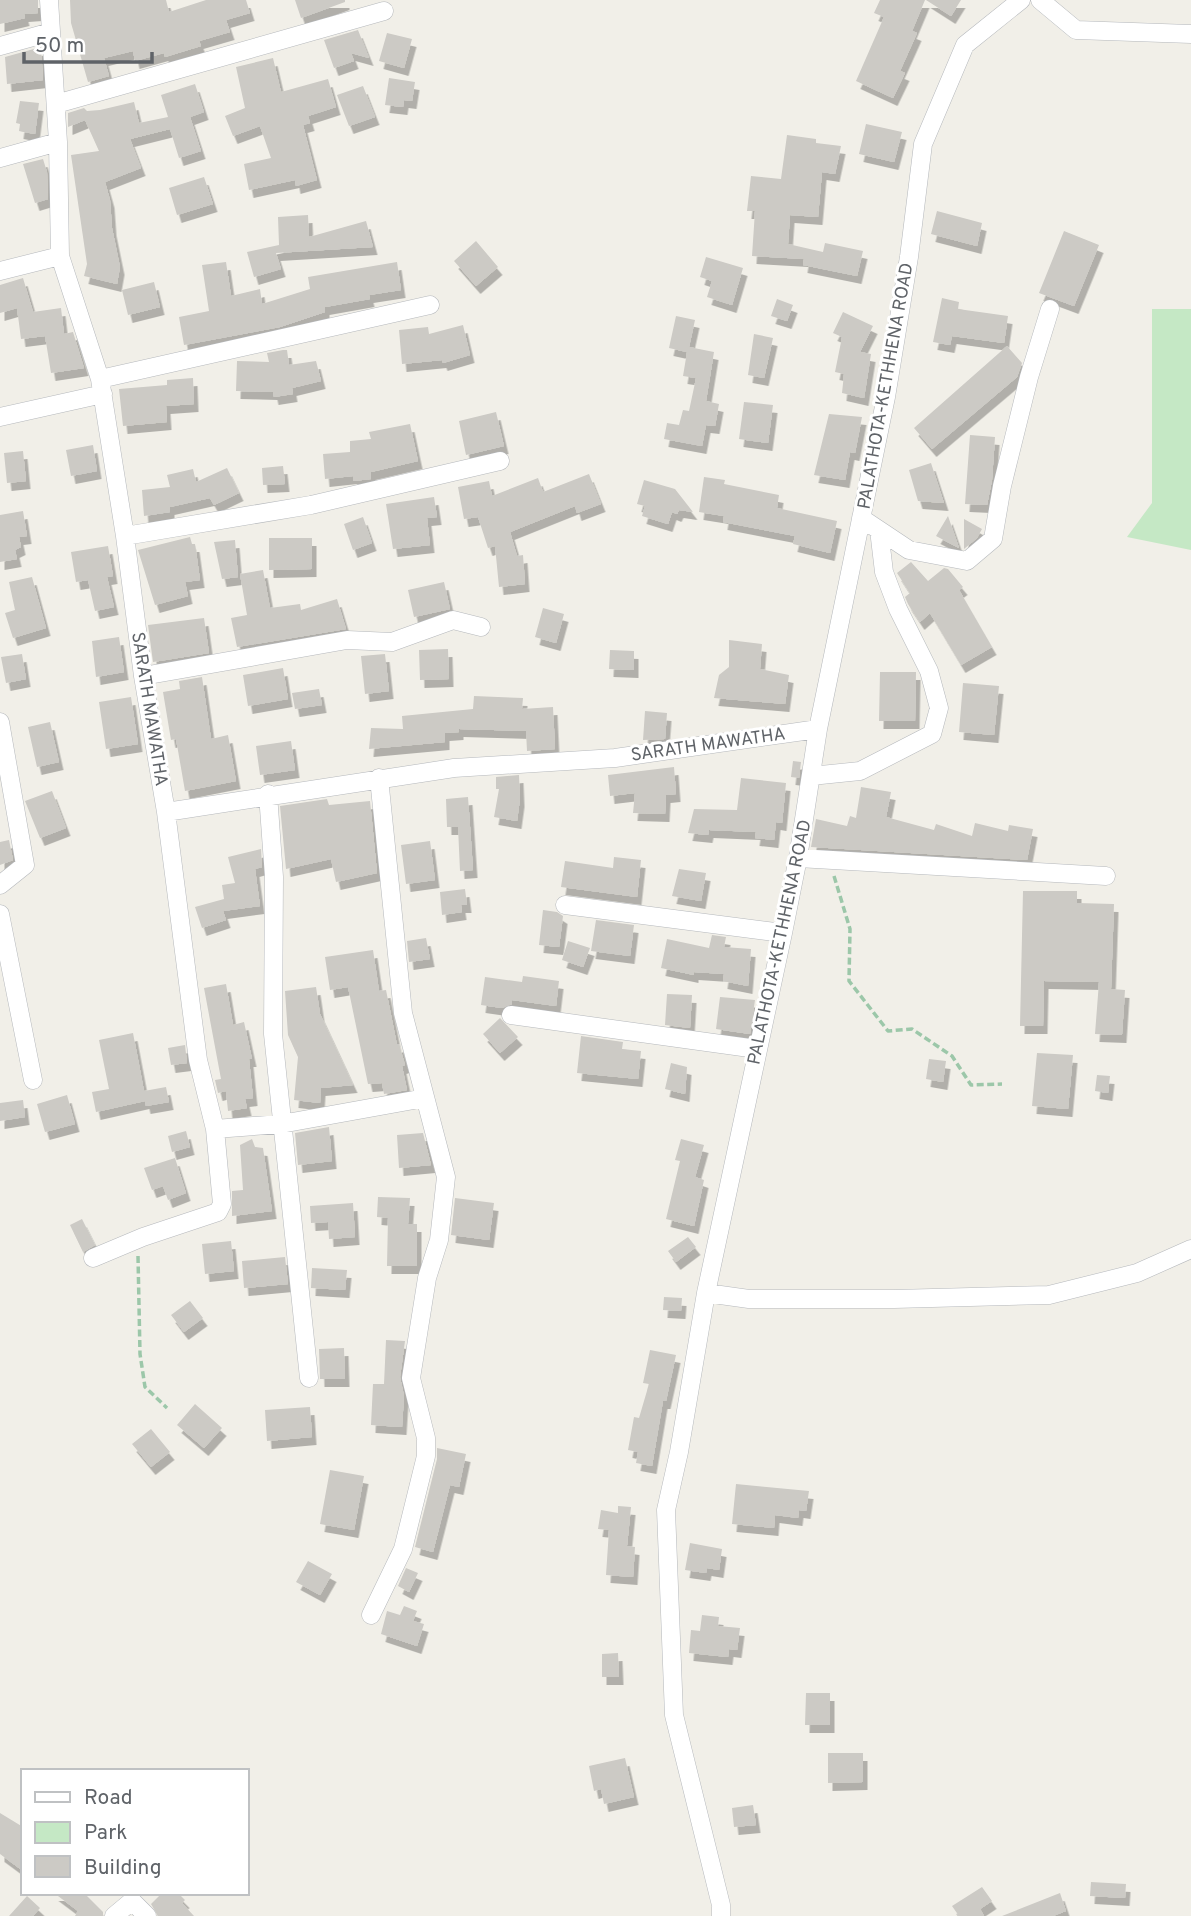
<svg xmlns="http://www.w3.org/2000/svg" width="1191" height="1916" font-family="Overpass,sans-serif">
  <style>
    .green { fill: #c5e8c5 }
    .building { fill: #cccac5; filter: url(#shadow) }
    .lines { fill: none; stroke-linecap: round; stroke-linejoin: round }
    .minor-casing { stroke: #b5b8bc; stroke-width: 19 }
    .path { stroke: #9cc7a9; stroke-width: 3.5; stroke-dasharray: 7 3.5; stroke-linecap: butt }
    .minor { stroke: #fff; stroke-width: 18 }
    .labels { text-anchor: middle; stroke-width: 6; stroke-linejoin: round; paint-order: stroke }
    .street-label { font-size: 18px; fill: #5f6368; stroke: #fff }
  </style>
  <defs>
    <filter id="shadow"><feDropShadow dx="4.5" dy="8" stdDeviation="0" flood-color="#0004"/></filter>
  </defs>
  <rect width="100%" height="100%" fill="#f1efe8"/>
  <path class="green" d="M1152 309H1191V550L1127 537 1152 503Z"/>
  <path class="building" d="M0 0H38V13L24 14 25 18 0 24Z
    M70 0H166L169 12 206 0H246L250 13 226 20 230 32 199 41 201 46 165 57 164 53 135 61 133 51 104 58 109 76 88 82 71 23Z
    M295 0H345V2L301 18Z
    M880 0H925L912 31 917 33 900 71 905 73 893 98 856 81 884 17 874 13Z
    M926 0H961L951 16Z
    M358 30 369 58 351 53 354 61 334 68 324 40Z
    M387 33 412 39 404 68 379 61Z
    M41 47 43 80 7 84 5 57Z
    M273 58 281 92 328 79 336 107 308 116 310 123 303 125 317 180 296 186 295 180 249 190 244 164 271 158 260 126 233 136 225 116 245 108 236 67Z
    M389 78 415 82 412 101 404 100 403 107 385 105Z
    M195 84 204 112 190 117 201 151 179 158 170 129 130 139 141 168 105 182 110 200 112 228 120 267 117 284 84 276 87 264 71 155 99 151 85 120 68 127V113L84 108 87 111 100 110 134 102 139 123 168 117 161 95Z
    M363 86 375 117 349 126 337 95Z
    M20 101 39 103 35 134 19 131 20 124 16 123Z
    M866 124 902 132 894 162 859 154Z
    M787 135 816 139V143L841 146 835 174 822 172 818 217 790 215 788 244 823 252 825 243 863 251 857 276 803 265 804 259 752 256 755 211H747L751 176 781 179Z
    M43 159 47 172 48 199 35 203 23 164Z
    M204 177 213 204 177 215 169 188Z
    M937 211 982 223 977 246 931 234Z
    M308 215 309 237 366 221 373 247 276 253 281 269 254 277 247 252 279 245 278 217Z
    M1064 231 1099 245 1074 306 1039 293Z
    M476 241 498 267 476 286 454 261Z
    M706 257 743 268 732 305 707 297 712 281 700 277Z
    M226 262 231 296 260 289 262 304 310 289 308 277 397 262 401 290 369 295 370 299 325 307V312L280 327 184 345 179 317 209 311 202 265Z
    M23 278 33 312 61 308 64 334 73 332 84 368 51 373 45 336 21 339 17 308 0 313V285Z
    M154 282 160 307 128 315 122 290Z
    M942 298 959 302 958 309 1008 316 1004 343 952 336 950 345 933 342Z
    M777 299 793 305 787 321 771 316Z
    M843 312 873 326 860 352 871 354 864 398 842 393 844 374 835 372 842 337 833 333Z
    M676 316 695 320 689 347 714 352 706 401 719 404 715 426 706 425 702 446 664 439 667 423 679 425 683 410 689 411 696 378 683 376 687 352 669 348Z
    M463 325 470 355 443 363 442 360 402 364 399 330 428 327 429 334Z
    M754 334 773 338 764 378 748 375Z
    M1007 346 1022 363 1017 377 932 449 914 428Z
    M283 350H287L289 365 316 361 321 381 292 388 293 394 274 397 273 392 236 391 237 361 269 362 267 353Z
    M193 378 194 404 166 406 167 422 123 426 119 389 167 385V380Z
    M744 402 773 405 768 443 739 439Z
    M496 412 504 446 466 455 459 421Z
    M829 414 862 417 855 453 850 452 845 480 814 475Z
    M410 424 418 461 371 472V479L353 481V476L325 479 323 454 350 452V441L371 439 369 432Z
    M970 435 995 437 992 480 987 505 965 504Z
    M93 445 97 471 71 476 66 450Z
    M23 451 26 481 7 483 4 453Z
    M931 463 944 503 918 501 909 470Z
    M283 466 285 484 263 485 262 468Z
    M227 468 239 493 214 505 210 498 170 507V512L144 516 142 490 170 487 167 475 193 469 196 482Z
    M589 474 601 504 577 513 575 506 510 532 517 556 523 555 525 584 499 587 495 546 488 548 478 517 464 519 458 487 489 481 492 496 538 478 543 492Z
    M704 477 725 480 724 484 779 495 777 508 837 521 830 553 793 544 795 536 723 522 724 516 699 512Z
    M644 480 675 489 693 512 679 510 677 514 672 512 668 524 642 516 645 506 637 504Z
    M434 497 437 517 427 518 430 545 393 549 386 504Z
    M23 511 27 536 19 537 21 547 15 550 17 559 0 562V515Z
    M948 516 959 548 936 536Z
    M363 517 372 543 353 550 344 524Z
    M964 519 982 529 977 538 964 549Z
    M190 537 192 544H195L200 580 185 582 188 596 155 605 138 550Z
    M269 538H312V569L269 570Z
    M235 540 238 577 222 579 214 542Z
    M108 546 113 576 107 577 114 607 95 611 88 580 76 582 71 552Z
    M911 562 928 581 944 568 948 569 963 587 959 590 992 647 961 665 930 613 920 622 908 604 905 597 910 593 897 573Z
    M263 570 270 608 300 604 301 610 337 599 346 629 237 647 231 618 247 615 240 574Z
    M32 577 46 628 13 638 5 613 15 610 9 582Z
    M444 582 450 609 414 617 408 590Z
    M543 608 564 614 556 643 535 637Z
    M204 618 209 653 153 662 148 625Z
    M119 637 124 672 96 677 92 641Z
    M729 640 762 644 760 669 789 675 785 704 714 698 719 675 729 667Z
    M448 649 449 679 420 680 419 650Z
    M610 650 634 651V670L609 669Z
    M22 654 26 679 6 683 1 657Z
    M385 654 389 691 365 694 361 656Z
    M283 668 288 699 248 706 243 675Z
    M880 672H916L915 721H879Z
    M202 677 211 739 228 735 236 781 185 791 176 739 171 740 163 692 180 689 179 681Z
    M963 683 999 686 994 735 959 732Z
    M319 689 322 705 295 709 292 693Z
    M474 696 523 698 522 709 553 707 555 749 527 751 526 731 459 729V732L445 733V742L369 749 371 728 403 729 402 716 473 709Z
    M131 697 138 744 106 749 99 702Z
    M645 711 667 713 665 739 643 740Z
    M50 722 59 762 37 767 28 727Z
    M291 741 295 770 260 775 256 746Z
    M793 761 801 762 799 778 791 777Z
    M674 767 676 794 666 795 665 814 633 813 635 793 610 796 608 775Z
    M519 775 520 799 517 821 494 817 499 789H496V777Z
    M741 778 786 783 782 823 776 822 774 840 755 838 756 832 709 830 708 835 688 833 694 809 737 810Z
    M861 787 891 792 886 817 934 830 936 824 972 836 975 823 1008 831 1009 825 1033 829 1027 860 811 847 816 819 847 826 850 816 856 818Z
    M52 791 66 828 40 838 25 801Z
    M468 797 473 870 460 871 458 827H447L446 799Z
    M327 799 329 805 370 801 377 873 336 882 331 859 286 869 280 806Z
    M9 840 13 860 0 865V842Z
    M430 841 435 880 406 884 401 845Z
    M261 849 262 867 255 869 260 906 223 911 226 920 202 928 195 907 224 899 222 885 235 883 228 857Z
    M614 857 641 860 637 897 561 887 565 861 613 868Z
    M679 869 706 873 701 901 672 896Z
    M465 889 467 905H461L462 912 442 915 440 892Z
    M1023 891H1077V903L1114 904 1111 989 1125 990 1122 1035 1095 1034 1099 982 1044 981 1043 1026H1020Z
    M543 910 557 912 563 916 559 947 539 945Z
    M596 920 634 925 630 956 591 951Z
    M712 935 726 937 724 947 751 949 748 986 723 981 724 974 694 972V975L661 968 667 939 709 948Z
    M426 938 430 959 409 962 407 941Z
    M568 941 590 948 583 967 562 960Z
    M373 950 379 991 386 990 397 1045 399 1044 405 1065 402 1066 407 1090 384 1094 382 1083 368 1084 348 987 330 990 325 957Z
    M523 976 559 981 556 1006 512 1000V1004L502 1008 481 1005 485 977 522 982Z
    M226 984 233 1025 244 1022 252 1059H249L253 1098 245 1099 247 1108 228 1111 226 1091 218 1093 215 1080 221 1079 204 988Z
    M316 987 320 1014 353 1085 321 1088 320 1103 294 1100 298 1057 288 1035 285 991Z
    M667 994 692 995 690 1028 665 1025Z
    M720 997 755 1000 750 1034 716 1029Z
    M500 1018 518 1037 500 1053 483 1034Z
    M133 1033 144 1091 166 1087 169 1102 146 1106 145 1101 96 1112 92 1092 109 1089 99 1040Z
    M581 1036 623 1042 622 1049 641 1051 638 1079 577 1073Z
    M185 1045 187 1063 171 1065 168 1048Z
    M1037 1053 1073 1055 1068 1109 1032 1106Z
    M929 1059 946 1061 943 1082 926 1079Z
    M671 1063 687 1067 685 1094 665 1089Z
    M1097 1075 1110 1076 1108 1093 1095 1091Z
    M67 1095 75 1124 45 1132 37 1104Z
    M23 1100 25 1117 0 1121V1103Z
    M329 1127 332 1161 298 1165 295 1133Z
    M186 1131 190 1147 172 1152 168 1136Z
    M423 1133 431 1165 399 1168 397 1135Z
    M252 1139 255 1147 263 1148 272 1211 232 1216V1191L243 1190 240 1145Z
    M681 1139 704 1145 695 1177 704 1180 694 1226 666 1219 680 1161 675 1160Z
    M175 1158 186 1193 168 1200 163 1186 152 1190 144 1168Z
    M378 1197 410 1198 408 1224H417V1266H387L388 1218 377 1217Z
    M455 1198 494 1203 489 1240 451 1235Z
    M353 1203 355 1237 329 1239 328 1222 311 1223 310 1206Z
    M82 1219 95 1245 83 1252 70 1225Z
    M688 1237 696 1247 676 1262 668 1251Z
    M231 1241 234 1271 205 1274 202 1244Z
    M285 1257 288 1284 244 1288 242 1261Z
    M312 1268 347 1270 345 1290 311 1288Z
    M664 1297 682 1298 681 1311 663 1310Z
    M190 1301 203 1318 184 1332 171 1315Z
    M386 1340 405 1341 400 1377 404 1396 402 1427 371 1425 373 1384H384Z
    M344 1348 345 1379H320L319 1349Z
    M650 1350 676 1355 666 1401H663L652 1466 636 1463 638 1452 628 1450 634 1417 639 1418 649 1384 643 1383Z
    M195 1404 222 1428 204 1448 177 1425Z
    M310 1407 312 1437 267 1441 265 1410Z
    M151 1429 170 1452 151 1467 132 1444Z
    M437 1448 466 1454 459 1487 450 1485 433 1552 415 1547 437 1459Z
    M330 1470 364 1476 354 1530 320 1524Z
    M736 1484 809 1491 806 1511 799 1510 798 1518 775 1515 774 1528 732 1524Z
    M618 1506 631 1507 627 1546 635 1547 633 1577 606 1575 609 1530 598 1529 601 1510 618 1513Z
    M690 1543 722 1549 719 1570 707 1568 706 1573 685 1570Z
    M308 1561 332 1574 320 1595 296 1582Z
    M406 1568 418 1573 409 1592 398 1586Z
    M404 1606 417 1611 413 1621 424 1624 417 1646 381 1634 387 1611 400 1615Z
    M702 1615 719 1617 718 1626 740 1628 737 1650 729 1649 728 1657 689 1653 691 1630 700 1631Z
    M618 1653 619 1677H602V1654Z
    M806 1693H830V1725H805Z
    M828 1753H863V1782L828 1783Z
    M625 1758 634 1797 604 1804 601 1789 594 1791 589 1766Z
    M753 1805 756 1825 734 1827 732 1808Z
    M0 1813 23 1827V1871L0 1854Z
    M1091 1882 1126 1884 1125 1898 1090 1896Z
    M982 1887 992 1901 980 1909 984 1916H959L952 1906Z
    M54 1893H84L103 1912V1916H75L78 1911Z
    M162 1893H178L185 1900 182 1903 194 1916H158L151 1904Z
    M1060 1893 1066 1911 1053 1916H1002Z
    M27 1896 40 1908 33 1916H9Z"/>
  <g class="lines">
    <defs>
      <path id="minor" d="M49 0 58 142 60 256 100 379 125 536 143 676 166 812 454 768 615 758 818 729
        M1040 0 1076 30 1191 34
        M0 46 51 32
        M56 104 384 11
        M0 158 58 142
        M0 271 60 256
        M100 379 430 305
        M0 417 103 394
        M879 530 909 550 967 561 993 539 1002 486 1029 377 1050 309
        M125 536 311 505 500 461
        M143 676 347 640 392 642 453 620 481 627
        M0 722 25 865 0 885
        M811 776 860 771 932 734 939 708 929 671 898 609 884 572 879 530 861 518
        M268 794 274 877 273 1034 309 1378
        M798 858 1106 876
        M565 905 783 933
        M0 914 33 1080
        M511 1015 757 1049
        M215 1129 281 1124 425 1098
        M93 1258 143 1237 218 1212 222 1204 215 1129 198 1060 166 812
        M706 1293 749 1299H894L1049 1295 1137 1273 1191 1249
        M371 1615 403 1549 426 1456V1438L411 1378 427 1278 439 1240 446 1177 403 1013 379 778
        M114 1916 132 1901 147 1916
        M721 1916V1905L674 1715 666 1510 679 1452 706 1293 783 933 798 858 818 729 886 397 909 257 923 144 965 45 1021 0"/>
    </defs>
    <use href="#minor" class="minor-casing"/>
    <path class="path" d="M834 876 850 929 849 981 888 1031 912 1029 952 1056 971 1085 1002 1084
      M138 1256 140 1354 145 1387 167 1408"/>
    <use href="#minor" class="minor"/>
  </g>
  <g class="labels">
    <g class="street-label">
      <text transform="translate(885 386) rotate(-80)" y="6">PALATHOTA-KETHHENA ROAD</text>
      <text transform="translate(150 709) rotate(81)" y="6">SARATH MAWATHA</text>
      <text transform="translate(708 744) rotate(-8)" y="6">SARATH MAWATHA</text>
      <text transform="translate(779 942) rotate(-78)" y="6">PALATHOTA-KETHHENA ROAD</text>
    </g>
  </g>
  <rect x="21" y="1769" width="228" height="126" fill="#ffffff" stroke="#bfc1c3" stroke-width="2"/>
  <rect x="35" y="1792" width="35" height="10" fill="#ffffff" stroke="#bfc1c3" stroke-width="2"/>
  <text x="84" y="1804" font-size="21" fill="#5f6368">Road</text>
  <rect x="35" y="1822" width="35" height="21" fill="#c5e8c5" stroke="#bfc1c3" stroke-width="2"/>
  <text x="84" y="1839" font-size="21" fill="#5f6368">Park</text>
  <rect x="35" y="1856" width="35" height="21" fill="#cccac5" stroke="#bfc1c3" stroke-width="2"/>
  <text x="84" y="1874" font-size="21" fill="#5f6368">Building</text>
  <path d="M24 52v10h128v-10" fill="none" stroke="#5f6368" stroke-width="3.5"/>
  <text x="35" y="52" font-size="21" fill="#5f6368" stroke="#ffffff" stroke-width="5" paint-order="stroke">50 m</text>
</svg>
